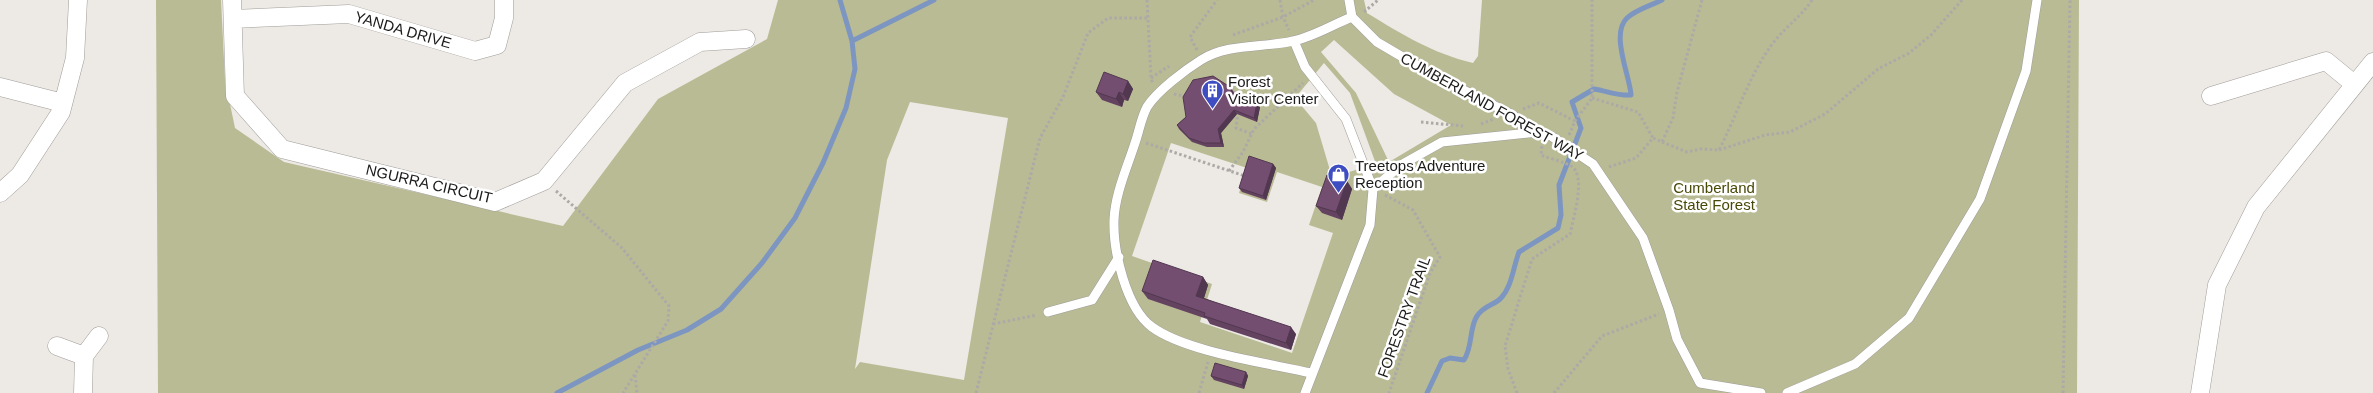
<svg xmlns="http://www.w3.org/2000/svg" width="2373" height="393" font-family="Arial,sans-serif">
  <style>
    .green { fill: #b9bb94; fill-rule: evenodd }
    .lines { fill: none; stroke-linecap: round; stroke-linejoin: round }
    .stream { stroke: #7d96c1; stroke-width: 5 }
    .lane-casing { stroke: #a09d99; stroke-width: 10 }
    .street-casing { stroke: #a09d99; stroke-width: 19 }
    .path { stroke: #aca9a6; stroke-width: 3; stroke-dasharray: 2.5 2.5; stroke-linecap: butt }
    .lane { stroke: #fff; stroke-width: 9 }
    .street { stroke: #fff; stroke-width: 18 }
    .wall { fill: #644361 }
    .shaded-wall { fill: #51374f }
    .building { fill: #744e71; stroke: #51374f }
    .labels { text-anchor: middle; stroke-width: 5; stroke-linejoin: round; paint-order: stroke }
    .street-label { font-size: 15px; fill: #1c1b1a; stroke: #fff }
    .poi-label { font-size: 15px; fill: #1c1b1a; stroke: #fff; text-anchor: start }
    .park-label { font-size: 15px; fill: #484807; stroke: #fff }
  </style>
  <rect width="100%" height="100%" fill="#ede9e5"/>
  <path class="green" d="M156 0H221L225 80 235 128 284 162 563 226 658 99 767 39 778 0H1364L1367 13C1403 35 1432 53 1473 63L1478 56 1482 0H2079L2077 393H158ZM1334 40 1394 94 1451 125 1389 162 1356 93 1321 52ZM1324 63 1350 93 1376 164 1332 177 1316 123 1295 98ZM910 102 1008 118 964 380 860 362 855 369 887 160ZM1236 115 1220 131 1188 119ZM1171 143 1247 168 1239 193 1267 202 1277 172 1322 187 1309 225 1333 233 1292 353 1200 322 1212 284 1132 256Z"/>
  <g class="lines">
    <path class="stream" d="M852 41 934 0
      M557 393 638 350 687 330 721 309 762 263 795 218 823 163 846 108 855 69 852 41 840 0
      M1427 393 1442 361 1450 358 1464 360C1473 346 1469 328 1477 316 1484 305 1495 305 1501 298 1512 286 1513 268 1519 252L1558 228 1561 215 1559 185 1581 128 1572 102 1594 89C1607 91 1618 96 1631 95 1630 76 1610 34 1627 18 1637 9 1650 6 1662 0"/>
    <defs>
      <path id="lane" d="M1349 0 1352 17 1377 42 1428 72 1509 113 1538 132 1551 136 1593 164 1643 238 1669 310 1677 339 1700 383 1761 393
        M1294 41 1305 67 1346 119 1373 189
        M1048 312 1092 300 1119 257
        M1311 373C1268 363 1186 352 1152 327 1126 308 1113 251 1114 220 1115 194 1127 168 1135 143 1139 132 1141 118 1147 107 1157 91 1185 70 1201 60 1228 43 1263 48 1293 41 1313 37 1334 24 1352 17
        M1305 393 1370 225 1373 189 1401 165 1442 142 1538 132
        M1787 393 1855 364 1909 318 1980 199 2026 71 2037 0"/>
      <path id="street" d="M232 0 235 96 282 149 495 202 544 181 625 83 700 42 746 39
        M233 19 349 14 475 51 497 45 504 18V0
        M0 87 63 103
        M2211 96 2326 61 2354 84
        M0 193 20 175 61 112 75 58 78 0
        M57 346 84 356
        M83 393 84 356 99 336
        M2200 393 2217 285 2256 207 2373 62"/>
    </defs>
    <use href="#lane" class="lane-casing"/>
    <use href="#street" class="street-casing"/>
    <path class="path" d="M1147 0 1151 78 1153 84
      M1280 0 1283 17 1289 30
      M1364 12 1378 0
      M1233 35 1283 17 1314 0
      M1197 50 1190 37 1217 0
      M1151 78 1169 66
      M1227 85 1234 90 1240 106
      M1174 94 1184 96 1186 94
      M1592 98 1638 112 1653 138
      M1523 109 1539 103 1575 121
      M1238 112 1236 128 1252 134
      M1421 122 1463 126
      M1481 124 1494 119
      M1569 135 1575 121 1592 98V0
      M1662 142 1687 152 1701 149 1719 150C1737 115 1749 75 1773 43 1785 27 1801 17 1812 0
      M1146 143 1245 176
      M1719 150 1765 135 1790 132 1825 114 1878 69 1909 53 1931 35 1962 0
      M1609 167 1636 158 1653 138 1662 142 1673 118 1677 92 1702 0
      M1229 171 1243 152 1254 129 1303 83
      M556 191 622 248 669 306 668 321 623 393
      M1385 195 1413 210 1440 257 1430 273 1389 393
      M993 324 1037 315
      M635 375 637 393
      M976 393 1040 138 1063 97 1088 33 1108 18H1148
      M1199 393 1208 362
      M1517 393 1508 369 1505 346 1532 259 1570 234C1573 219 1587 175 1571 166 1562 161 1550 159 1541 155L1542 145
      M1554 393 1602 336 1659 314
      M2063 393 2070 0"/>
    <use href="#lane" class="lane"/>
    <use href="#street" class="street"/>
  </g>
  <path class="wall" d="M1128 81 1133 89 1128 101 1124 100 1122 107 1102 100 1096 92Z
    M1233 91 1238 104 1260 107 1257 122 1237 114 1221 133 1224 147H1207L1192 142 1179 129 1177 125 1186 117Z
    M1273 164 1276 168 1266 200 1242 192 1239 188Z
    M1347 181 1352 189 1342 220 1322 213 1316 206Z
    M1203 277 1208 285 1204 298 1296 334 1291 350 1210 324 1207 319 1148 299 1142 291Z
    M1246 372 1248 376 1244 389 1214 380 1211 376Z"/>
  <path class="shaded-wall" d="M1128 81 1133 89 1128 101 1123 94Z
    M1230 87 1233 91 1240 108 1237 104Z
    M1119 92 1124 100 1122 107 1116 99Z
    M1257 103 1260 107 1257 122 1254 118Z
    M1234 110 1237 114 1221 133 1224 147 1221 143 1218 129Z
    M1273 164 1276 168 1266 200 1263 196Z
    M1347 181 1352 189 1342 220 1336 212Z
    M1203 277 1208 285 1202 304 1196 296Z
    M1291 327 1296 334 1291 350 1286 343Z
    M1246 372 1248 376 1244 389 1242 385Z"/>
  <path class="building" d="M1104 72 1128 81 1123 94 1119 92 1116 99 1096 92Z
    M1213 76 1230 87 1237 104 1257 103 1254 118 1234 110 1218 129 1221 143H1204L1189 138 1177 125 1186 117 1183 97 1193 80Z
    M1249 156 1273 164 1263 196 1239 188Z
    M1327 175 1347 181 1336 212 1316 206Z
    M1153 260 1203 277 1196 296 1291 327 1286 343 1204 316 1205 313 1142 291Z
    M1215 363 1246 372 1242 385 1211 376Z"/>
  <defs>
    <symbol id="building-pin" viewBox="-11 -11 22 30"><path d="M0 17L-7.5 6A9.5 9.5 0 1 1 7.5 6Z" fill="#3e4ec2" stroke="#fff"/><path d="M-4-6H4V6H1V3H-1V6H-4ZM-2.5-4.3h1.7v1.8h-1.7ZM.8-4.3h1.7v1.8H.8ZM-2.5-1h1.7V.8h-1.7ZM.8-1h1.7V.8H.8Z" fill="#fff"/></symbol>
    <symbol id="shop-pin" viewBox="-11 -11 22 30"><path d="M0 17L-7.5 6A9.5 9.5 0 1 1 7.5 6Z" fill="#3e4ec2" stroke="#fff"/><path d="M-5-2.5h2.3a2.7 3.5 0 0 1 5.4 0H5L5.5 6h-11ZM-1.5-2.5h3a1.5 2.3 0 0 0-3 0Z" fill="#fff"/></symbol>
  </defs>
  <g fill-rule="evenodd">
    <use href="#building-pin" x="1200" y="78" width="25" height="34"/>
    <use href="#shop-pin" x="1326" y="162" width="25" height="34"/>
  </g>
  <g class="labels">
    <g class="street-label">
      <text transform="translate(403 30) rotate(16)" y="5">YANDA DRIVE</text>
      <text transform="translate(1492 107) rotate(29)" y="5">CUMBERLAND FOREST WAY</text>
      <text transform="translate(429 184) rotate(13)" y="5">NGURRA CIRCUIT</text>
      <text transform="translate(1404 317) rotate(-70)" y="5">FORESTRY TRAIL</text>
    </g>
    <g class="poi-label">
      <text x="1228" y="87">Forest<tspan x="1228" dy="17">Visitor Center</tspan></text>
      <text x="1355" y="171">Treetops Adventure<tspan x="1355" dy="17">Reception</tspan></text>
    </g>
    <g class="park-label">
      <text x="1714" y="193">Cumberland<tspan x="1714" dy="17">State Forest</tspan></text>
    </g>
  </g>
</svg>
